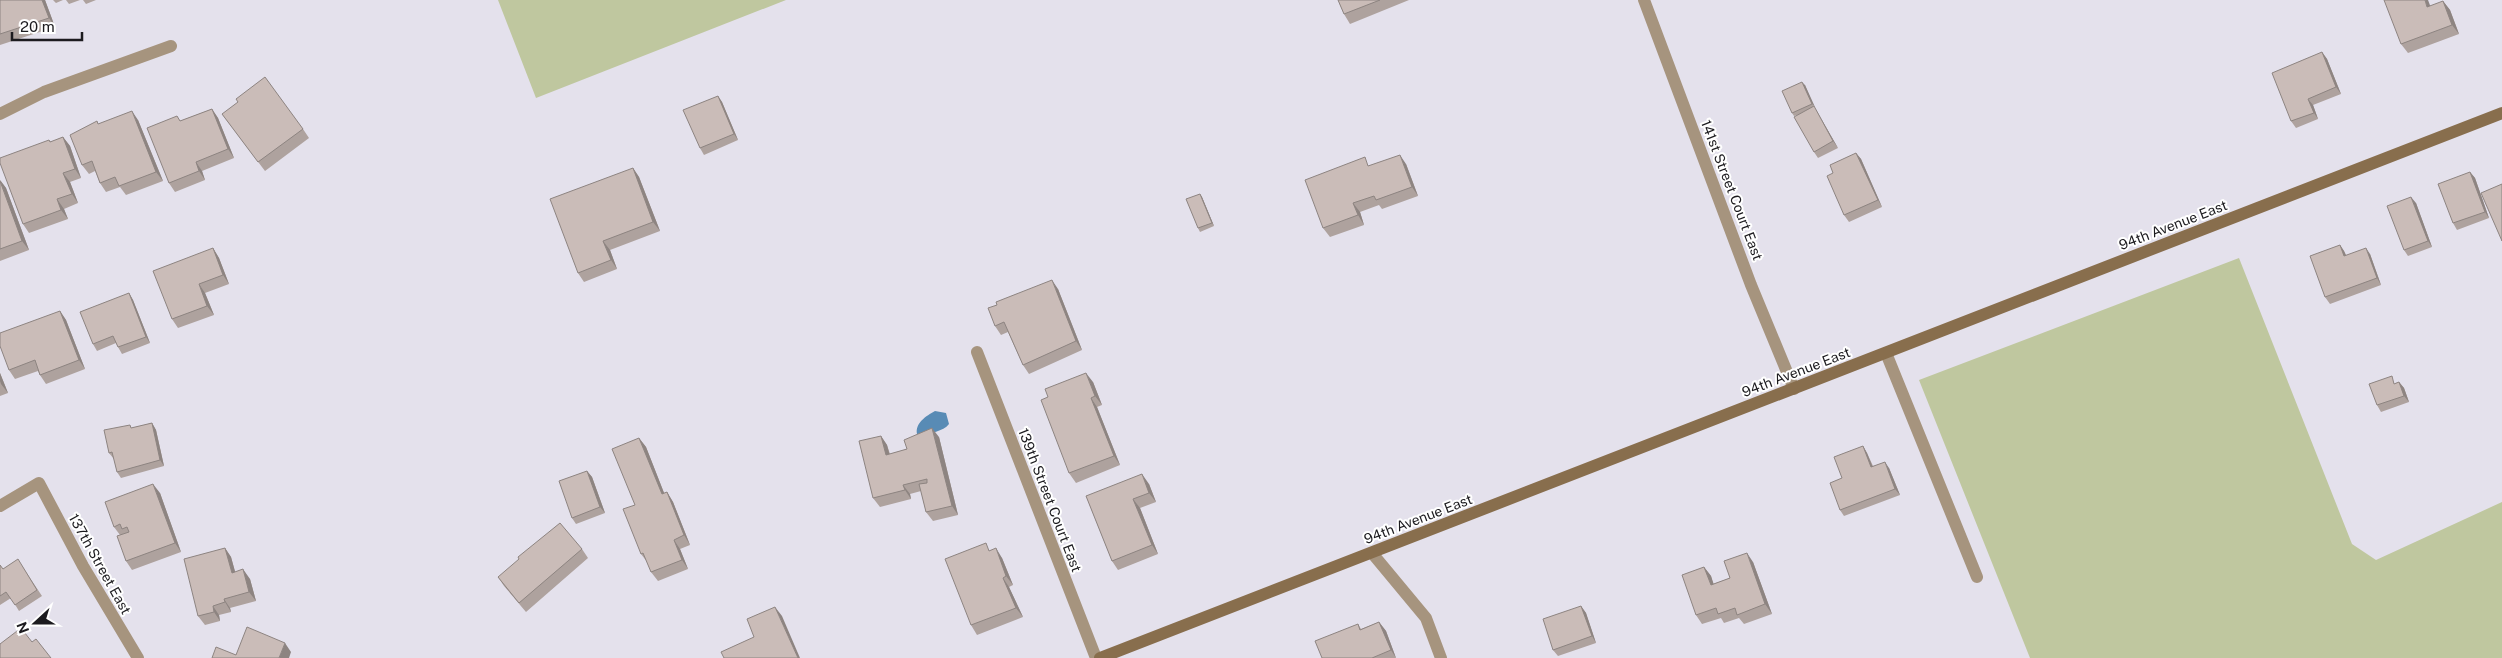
<svg xmlns="http://www.w3.org/2000/svg" width="2502" height="658" font-family="'Public Sans',sans-serif">
  <style>
    .green { fill: #bfc79f }
    .water { fill: #588bb5 }
    .lines { fill: none; stroke-linecap: round; stroke-linejoin: round }
    .service { stroke: #a6947e; stroke-width: 12 }
    .minor { stroke: #a6947e; stroke-width: 12 }
    .secondary { stroke: #886e4d; stroke-width: 12 }
    .wall { fill: #aea29e }
    .shaded-wall { fill: #8d8481 }
    .building { fill: #cabcb8; stroke: #8d8481 }
    .labels { text-anchor: middle; stroke-width: 4; stroke-linejoin: round; paint-order: stroke }
    .street-label { font-size: 14px; fill: #1c1b1f; stroke: #fff }
  </style>
  <rect width="100%" height="100%" fill="#e4e1ec"/>
  <path class="green" d="M498 0H786L536 98Z
    M2239 258 2352 544 2376 560 2502 502V658H2030L1919 380Z"/>
  <path class="water" d="M935 411 946 413 949 424C943 432 930 432 921 437L917 434C915 423 926 416 935 411Z"/>
  <g class="lines">
    <path class="service" d="M1886 353 1977 577
      M1372 553 1426 618 1441 658"/>
    <path class="minor" d="M1644 0 1751 285 1794 389
      M0 114 44 92 171 46
      M977 352 1096 658
      M0 506 39 483 83 566 138 658"/>
    <path class="secondary" d="M1100 658 2502 113"/>
  </g>
  <path class="wall" d="M0 0H45L55 27 0 45Z
    M53 0H63L56 3Z
    M66 0H80L69 4Z
    M83 0H96L86 4Z
    M1338 0H1409L1350 24 1344 14Z
    M2443 1 2450 10 2459 34 2408 53 2401 44Z
    M2322 52 2327 59 2341 94 2313 105 2318 119 2296 128 2291 121Z
    M1805 85 1814 107 1838 148 1818 158 1814 152 1801 114 1794 116 1792 113Z
    M718 96 722 102 738 140 704 155 700 148Z
    M212 109 218 118 234 158 202 171 205 180 175 192 169 183 177 116 180 121Z
    M222 114 303 129 309 138 265 171Z
    M138 120 163 181 126 195 120 187 106 192 100 183 95 171 89 174 82 165 99 124Z
    M63 137 70 146 81 178 70 182 78 203 64 209 68 219 29 233 23 224 49 140 51 142Z
    M1856 153 1861 159 1882 207 1849 222 1844 215 1833 173Z
    M1406 164 1418 196 1382 209 1379 205 1360 212 1364 225 1330 237 1323 228 1371 166Z
    M633 168 639 177 660 231 610 250 617 269 584 282 578 273Z
    M2470 172 2475 178 2489 218 2457 230 2453 223Z
    M0 180 6 188 29 250 0 261Z
    M1200 194 1202 197 1214 226 1200 232 1198 228Z
    M2416 203 2432 247 2408 256 2404 250Z
    M2340 245 2344 251 2346 255 2370 254 2381 285 2330 304 2325 297Z
    M213 248 219 258 229 284 205 293 214 315 178 328 172 319Z
    M1058 289 1082 350 1029 374 1023 365 1008 332 1001 335 995 326Z
    M129 293 133 300 150 343 122 354 118 347 116 343 97 351 93 344Z
    M60 311 66 320 85 369 46 384 40 375 38 371 15 379 9 370Z
    M0 373 8 393 0 396Z
    M1093 382 1102 405 1097 407 1120 465 1076 483 1069 473Z
    M2399 382 2404 388 2409 402 2381 412 2377 405 2396 383Z
    M152 423 156 430 164 466 121 478 117 472 114 459 109 453 132 428Z
    M881 436 887 445 890 454 907 449 939 437 958 515 933 521 926 512 921 491 910 494 911 499 880 507 873 498Z
    M639 438 646 447 664 493 667 492 673 502 690 545 680 549 688 569 658 581 651 572 648 563 641 554 635 505Z
    M1863 446 1867 453 1873 466 1889 468 1900 495 1844 516 1840 510 1842 478Z
    M587 471 592 477 605 513 576 524 572 518Z
    M1149 484 1156 502 1140 508 1158 554 1118 570 1112 561 1086 496Z
    M160 493 181 552 132 570 126 561 120 535 114 527Z
    M225 548 231 557 235 572 250 579 256 601 230 608 231 612 219 615 220 621 205 625 198 616Z
    M582 549 588 558 526 612 504 586 498 577Z
    M991 550 1002 558 1013 585 1009 587 1023 617 977 635 971 625Z
    M1753 562 1772 614 1744 624 1739 618 1724 623 1721 618 1702 624 1696 615 1704 567 1711 576 1713 584 1730 578Z
    M0 565 3 569 22 566 42 596 19 611 11 598 0 605Z
    M1581 606 1586 613 1596 643 1558 656 1553 650Z
    M1379 622 1386 631 1396 658H1322L1358 624 1361 629Z"/>
  <path class="shaded-wall" d="M42 0H45L55 27 49 18Z
    M2425 0H2428L2434 16 2427 7Z
    M2443 1 2450 10 2459 34 2452 25Z
    M2322 52 2327 59 2341 94 2336 87Z
    M1802 82 1805 85 1815 107 1812 104Z
    M718 96 722 102 738 140 734 134Z
    M2308 99 2313 105 2318 119 2314 113Z
    M1814 106 1838 148 1833 141Z
    M212 109 218 118 234 158 228 149Z
    M132 111 138 120 163 181 156 172Z
    M63 137 70 146 81 178 75 169Z
    M1856 153 1861 159 1882 207 1878 200Z
    M1400 155 1406 164 1418 196 1412 187Z
    M196 162 202 171 205 180 199 171Z
    M633 168 639 177 660 231 653 222Z
    M2470 172 2475 178 2489 218 2485 212Z
    M63 173 70 182 78 203 72 194Z
    M0 180 6 188 29 250 22 241Z
    M1200 194 1202 197 1214 226 1212 223Z
    M2411 197 2416 203 2432 247 2428 241Z
    M57 199 64 209 68 219 61 210Z
    M1353 203 1360 212 1364 225 1358 215Z
    M603 241 610 250 617 269 611 260Z
    M2340 245 2344 251 2349 262 2344 256Z
    M213 248 219 258 229 284 223 275Z
    M2366 248 2370 254 2381 285 2377 278Z
    M1052 280 1058 289 1082 350 1076 341Z
    M199 284 205 293 214 315 207 306Z
    M129 293 133 300 150 343 146 337Z
    M60 311 66 320 85 369 79 360Z
    M0 373 8 393 1 384 0 381Z
    M1086 373 1093 382 1102 405 1095 396Z
    M2399 382 2404 388 2409 402 2404 396Z
    M1091 398 1097 407 1120 465 1114 456Z
    M152 423 156 430 164 466 160 460Z
    M932 428 939 437 958 515 952 506Z
    M881 436 887 445 892 464 886 455Z
    M639 438 646 447 668 503 662 494Z
    M1863 446 1867 453 1875 473 1871 467Z
    M1885 462 1889 468 1900 495 1895 489Z
    M587 471 592 477 605 513 600 507Z
    M1142 474 1149 484 1156 502 1149 493Z
    M153 484 160 493 181 552 175 543Z
    M903 485 910 494 911 499 905 490Z
    M667 492 673 502 690 545 684 535Z
    M1133 499 1140 508 1158 554 1152 545Z
    M674 540 680 549 688 569 682 560Z
    M225 548 231 557 238 582 232 573Z
    M996 548 1002 558 1013 585 1006 576Z
    M1747 553 1753 562 1772 614 1765 604Z
    M1704 567 1711 576 1717 594 1711 585Z
    M243 569 250 579 256 601 249 592Z
    M1003 578 1009 587 1023 617 1016 608Z
    M224 599 230 608 231 612 225 602Z
    M213 606 219 615 220 621 214 612Z
    M1581 606 1586 613 1596 643 1592 636Z
    M775 607 782 616 800 658H798Z
    M1379 622 1386 631 1396 658 1391 650Z
    M285 643 291 652 289 658H279Z"/>
  <path class="building" d="M0 0H42L49 18 0 34Z
    M1338 0H1380L1344 14Z
    M2384 0H2425L2427 7 2443 1 2452 25 2401 44Z
    M2322 52 2336 87 2308 99 2314 113 2291 121 2272 73Z
    M265 77 303 129 258 162 222 114 238 102 236 99Z
    M1802 82 1812 104 1792 113 1782 91Z
    M718 96 734 134 700 148 683 110Z
    M1814 106 1833 141 1814 152 1794 117Z
    M212 109 228 149 196 162 199 171 169 183 147 128 177 116 180 121Z
    M132 111 156 172 119 186 115 177 100 183 92 161 82 165 70 135 97 121 98 124Z
    M63 137 75 169 63 173 72 194 57 199 61 210 23 224 0 163V158L49 140 50 142Z
    M1856 153 1878 200 1844 215 1827 176 1833 173 1830 165Z
    M1400 155 1412 187 1376 200 1374 196 1353 203 1358 215 1323 228 1305 180 1365 157 1368 166Z
    M633 168 653 222 603 241 611 260 578 273 550 199Z
    M2470 172 2485 212 2453 223 2438 184Z
    M0 181 22 241 0 249Z
    M2502 184V241L2481 193Z
    M1200 194 1212 223 1198 228 1186 199Z
    M2411 197 2428 241 2404 250 2387 206Z
    M2340 245 2344 256 2366 248 2377 278 2325 297 2310 256Z
    M213 248 223 275 199 284 207 306 172 319 153 271Z
    M1052 280 1076 341 1023 365 1004 322 995 326 988 308 997 305 996 302Z
    M129 293 146 337 118 347 113 336 93 344 80 312Z
    M60 311 79 360 40 375 35 360 9 370 0 346V333Z
    M1086 373 1095 396 1091 398 1114 456 1069 473 1041 400 1048 397 1045 389Z
    M2392 376 2394 384 2399 382 2404 396 2377 405 2369 384Z
    M152 423 160 460 117 472 112 452 109 453 104 430 130 425 131 428Z
    M932 428 952 506 926 512 919 484 927 483V479L903 485 905 490 873 498 859 441 881 436 886 455 907 449 904 440Z
    M639 438 662 494 667 492 684 535 674 540 682 560 651 572 643 553 641 554 623 509 635 505 612 449Z
    M1863 446 1871 467 1885 462 1895 489 1840 510 1830 483 1842 478 1834 457Z
    M587 471 600 507 572 518 559 481Z
    M1142 474 1149 493 1133 499 1152 545 1112 561 1086 496Z
    M153 484 175 543 126 561 117 536 129 532 127 527 122 529 120 524 114 527 105 502Z
    M560 523 582 549 519 603 498 577 519 559 518 557Z
    M986 543 989 551 996 548 1006 576 1003 578 1016 608 971 625 945 559Z
    M225 548 232 573 243 569 249 592 224 599 225 602 213 606 214 612 198 616 184 559Z
    M1747 553 1765 604 1737 615 1735 608 1718 614 1716 608 1696 615 1682 575 1704 567 1711 585 1730 578 1724 561Z
    M18 559 37 590 15 605 6 592 0 596V565L3 569Z
    M1581 606 1592 636 1553 650 1543 619Z
    M775 607 798 658H724L721 652 754 637 747 619Z
    M1379 622 1391 650 1372 658H1322L1315 641 1358 624 1360 630Z
    M247 627 285 643 279 658H212L216 647 236 655Z
    M21 628 32 642 36 639 51 658H0V644Z"/>
  <g class="labels">
    <g class="street-label">
      <text transform="translate(1732 190) rotate(69)" y="5">141st Street Court East</text>
      <text transform="translate(2173 225) rotate(-21)" y="5">94th Avenue East</text>
      <text transform="translate(1796 372) rotate(-21)" y="5">94th Avenue East</text>
      <text transform="translate(1050 500) rotate(69)" y="5">139th Street Court East</text>
      <text transform="translate(1418 519) rotate(-21)" y="5">94th Avenue East</text>
      <text transform="translate(100 564) rotate(61)" y="5">137th Street East</text>
    </g>
  </g>
  <g transform="translate(35 623) rotate(249)" stroke="#ffffff" stroke-width="4" paint-order="stroke">
  <path d="M0-4L9 19L0 12L-9 19Z" fill="#1c1b1f"/>
  <text y="-8" font-size="14" font-weight="bold" text-anchor="middle" fill="#1c1b1f">N</text>
  </g>
  <path d="M12 32v8h70v-8" fill="none" stroke="#1c1b1f" stroke-width="2.5"/>
  <text x="20" y="32" font-size="15" fill="#1c1b1f" stroke="#ffffff" stroke-width="4" paint-order="stroke">20 m</text>
</svg>
